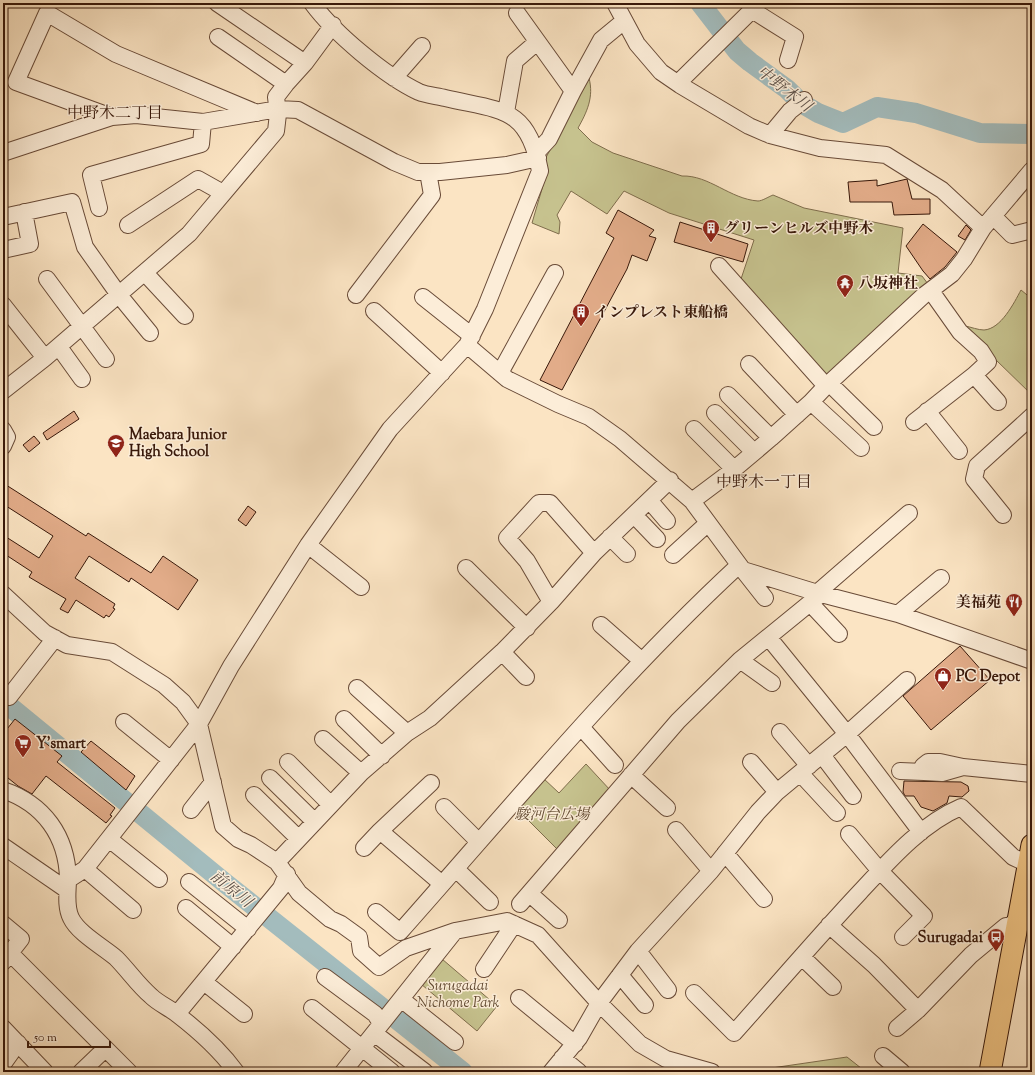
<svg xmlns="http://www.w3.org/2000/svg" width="1035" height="1075" font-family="'Sorts Mill Goudy','Noto Serif JP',serif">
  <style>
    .green { fill: #c6c28e; stroke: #7f6d4c }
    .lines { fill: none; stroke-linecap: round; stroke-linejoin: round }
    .river { stroke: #a3bcbd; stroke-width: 20 }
    .building { fill: #e2ac89; stroke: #38180a }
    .minor-casing { stroke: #694b38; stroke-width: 18 }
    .major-casing { stroke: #38180a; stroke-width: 23 }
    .minor { stroke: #fcedd8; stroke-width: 16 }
    .major { stroke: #eec282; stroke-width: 21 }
    .labels { text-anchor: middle; stroke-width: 3; stroke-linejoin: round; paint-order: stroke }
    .poi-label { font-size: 15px; font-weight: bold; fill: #38180a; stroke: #fcedd8; text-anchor: start }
    .park-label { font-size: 15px; font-style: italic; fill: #634b32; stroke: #fcedd8 }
    .water-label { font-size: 16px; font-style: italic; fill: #5d5149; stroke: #fcedd8 }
    .neighbourhood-label { font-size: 16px; fill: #38180a; stroke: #fcedd8 }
  </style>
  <rect width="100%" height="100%" fill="#fbe4c3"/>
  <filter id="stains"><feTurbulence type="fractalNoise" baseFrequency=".005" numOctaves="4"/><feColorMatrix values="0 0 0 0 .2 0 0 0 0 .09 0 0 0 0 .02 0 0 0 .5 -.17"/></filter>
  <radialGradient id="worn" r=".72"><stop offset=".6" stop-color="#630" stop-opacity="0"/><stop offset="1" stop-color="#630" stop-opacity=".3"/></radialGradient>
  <path class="green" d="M589 78C594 97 587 112 578 128L592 142 613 153 682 176C709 175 730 199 758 201 762 201 768 197 773 195L804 208 903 228 898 273 922 276 928 284 827 376 741 279 754 240 669 213 624 191 607 214 571 191 557 215 560 222 559 234 532 223 544 182 543 163Z
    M1021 290 1032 299V395L995 359 965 326C971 327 978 330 984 330 1001 329 1014 303 1021 290Z
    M586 764 611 791 560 852 517 809 543 778 559 793Z
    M442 959 497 1006 477 1031 421 984Z
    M847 1057 866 1072H759L758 1070Z"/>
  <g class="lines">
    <path class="river" d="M700 3 737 51 750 62 787 89 801 103 818 113 843 123 877 107 916 113 980 133 1032 134
      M3 701 225 883 463 1072"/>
  </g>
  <path class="building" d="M907 179 912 199H930V214L894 215 892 202H850L848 182 877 180V186Z
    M618 210 654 230 649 236 656 238 647 261 632 255 627 269 562 390 540 380 614 238 606 233Z
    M680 222 748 244 743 262 674 242Z
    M923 224 957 252 945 267 930 279 923 271 906 246Z
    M966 225 971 230 965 240 958 236Z
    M74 411 79 419 47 440 43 433Z
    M34 436 40 443 29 452 23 445Z
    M3 483 86 536 88 533 151 573 163 556 198 580 178 610 131 578 129 582 89 556 75 578 115 604 113 608 115 609 109 617 106 615 104 618 76 600 68 613 60 609 66 599 29 577 32 572 3 553V535L39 558 53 536 3 504Z
    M248 506 256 512 246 526 238 520Z
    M960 646 990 680 931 730 903 696Z
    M15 719 62 756 57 762 115 808 110 815 112 816 106 823 46 776 32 794 18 786 3 774V734Z
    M91 741 135 776 126 790 81 752Z
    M904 781 961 782 968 786 969 791 962 797 949 796 947 803 933 811 921 807 914 796H905L903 792Z"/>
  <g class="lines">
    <defs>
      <path id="minor" d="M217 3 305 63
        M615 3 637 44 661 72 680 85 749 126 770 135 820 148 886 155 942 190 983 228
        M517 13 573 91
        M218 37 286 84
        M394 78 422 46
        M678 83 752 10 795 37 788 60
        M506 112 515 61 537 42
        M112 117 16 82 47 13 116 54 257 113
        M770 135 790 111 804 100
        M3 153 112 117 136 115 203 122 278 109 298 110 394 162 418 172H440L507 165 538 158
        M536 153 549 139 573 91 601 40 624 21
        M99 208 91 175 201 144 203 122
        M993 216 1012 235 1032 230
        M3 217 72 202 85 247 119 295 150 333
        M128 225 198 179 223 193
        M3 250 30 244 24 212
        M719 266 826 386
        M145 273 185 316
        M47 279 106 359
        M356 295 432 195 428 172
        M423 297 472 336
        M3 305 45 358 189 234 276 131 278 114 276 97 286 84 305 63 333 25
        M374 311 442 373
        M467 345 507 379 558 404 589 417 620 439 692 501 743 570 821 594 898 614 1032 661
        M59 347 82 379
        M749 364 797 415
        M500 373 555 273
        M974 375 998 402
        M829 383 874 427
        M3 391 45 358
        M728 395 771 438
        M811 402 861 448
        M927 411 959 451
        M715 413 754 452
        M914 422 974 375 988 362 981 351 960 332 931 291
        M694 429 734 469
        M3 430 7 437 3 446
        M649 500 667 521
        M692 501 732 471 771 438 811 402 826 386 923 296 952 274 964 259 983 228 1032 170
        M634 515 657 539
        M1003 515 974 479 977 466 1032 416
        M610 537 627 554
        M308 545 361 587
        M673 555 708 523
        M466 568 527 628
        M743 570 765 598
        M817 593 909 513
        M3 594 45 633 67 645 112 652 164 685 183 702 199 724 223 826 238 839 251 845 277 862 299 893 330 919 341 924 359 937 361 951 379 967 406 948 455 931 507 921 538 935 599 1003 640 1044 666 1059 712 1072
        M551 602 594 553 670 480
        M810 603 839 634
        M898 614 941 578
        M601 625 642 661
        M769 638 847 734 921 832
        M502 652 526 677
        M740 660 772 683
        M357 688 407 733
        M9 697 55 638
        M344 719 382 756
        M124 722 171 760
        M581 727 615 765
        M780 732 809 766
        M323 739 361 773
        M822 755 853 796
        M288 762 330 804
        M751 762 777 792
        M928 762H940L963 767 942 773 924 772 923 766Z
        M963 767 1032 774
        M900 771 924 772
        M800 773 837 813
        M631 775 667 808
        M270 778 314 821
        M431 783 380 831 442 884
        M3 790C44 804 67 836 68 879 68 891 65 906 71 918 78 933 103 947 116 958 128 970 138 985 151 996 159 1004 170 1008 178 1015 200 1032 220 1050 236 1072
        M254 795 298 838
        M444 807 479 842
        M191 810 213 782
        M676 830 711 871
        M849 834 880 871 924 916 903 937
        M109 839 159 879
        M3 846 67 890
        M364 848 380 831
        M725 853 764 899
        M277 862 361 773 407 733 430 718 502 652 551 602 527 561 507 538 539 503H550L594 553
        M85 869 133 910
        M456 869 490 902
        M68 880 85 869 199 724 231 666 308 545 390 429 467 345 485 309 540 171C528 106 501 111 445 98 437 96 426 95 419 92 385 76 334 33 312 3
        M189 882 248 929
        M530 894 559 920
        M520 904 678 721 740 660 821 594
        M186 908 233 947
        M376 912 400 932C510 808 617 678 739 565
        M3 924 21 939 10 953
        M829 925 874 965 918 1010
        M638 951 668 990
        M802 957 833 987
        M3 962 10 953 129 1072
        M484 969 514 924
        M620 975 645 1005
        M325 977 375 1014 381 1023
        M204 982 244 1014
        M694 993 734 1033C776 986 817 938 860 892 889 861 921 824 961 807L1013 857 1028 864
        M519 998 575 1044
        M401 999 455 1042
        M312 1008 392 1072
        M177 1014 281 888 287 874
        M3 1028 45 1072
        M897 1028 918 1010 971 955 1006 926 1009 927 1032 905
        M374 1033 425 1072
        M883 1056 902 1072
        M562 1058 579 1072
        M3 1064 18 1043
        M81 1072 105 1049
        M343 1072 455 931
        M551 1072 579 1038 599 1003 638 951 711 871 758 812 777 792 847 734 907 680"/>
      <path id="major" d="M990 1072 1032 845"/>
    </defs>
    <use href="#minor" class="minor-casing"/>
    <use href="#major" class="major-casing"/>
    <use href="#minor" class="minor"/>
    <use href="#major" class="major"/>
  </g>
  <defs>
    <symbol id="building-pin" viewBox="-11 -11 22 30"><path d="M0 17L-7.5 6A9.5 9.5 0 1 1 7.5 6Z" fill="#8f2418" stroke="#fcedd8"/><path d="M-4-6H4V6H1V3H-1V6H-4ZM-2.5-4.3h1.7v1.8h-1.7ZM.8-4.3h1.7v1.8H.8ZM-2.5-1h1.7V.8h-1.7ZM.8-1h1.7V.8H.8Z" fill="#fff"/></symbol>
    <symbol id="temple-pin" viewBox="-11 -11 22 30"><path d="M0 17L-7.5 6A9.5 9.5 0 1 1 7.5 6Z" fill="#8f2418" stroke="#fcedd8"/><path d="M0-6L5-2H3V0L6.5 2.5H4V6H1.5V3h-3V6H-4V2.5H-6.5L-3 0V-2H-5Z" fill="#fff"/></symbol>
    <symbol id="school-pin" viewBox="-11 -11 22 30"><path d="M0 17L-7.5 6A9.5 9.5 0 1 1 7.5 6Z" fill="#8f2418" stroke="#fcedd8"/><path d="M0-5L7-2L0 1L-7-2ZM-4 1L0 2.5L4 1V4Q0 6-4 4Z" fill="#fff"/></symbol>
    <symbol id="restaurant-pin" viewBox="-11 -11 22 30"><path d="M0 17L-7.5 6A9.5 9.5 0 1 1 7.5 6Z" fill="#8f2418" stroke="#fcedd8"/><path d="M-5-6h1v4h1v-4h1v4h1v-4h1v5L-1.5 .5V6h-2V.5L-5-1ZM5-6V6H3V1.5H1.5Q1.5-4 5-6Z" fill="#fff"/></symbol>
    <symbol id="shop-pin" viewBox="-11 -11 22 30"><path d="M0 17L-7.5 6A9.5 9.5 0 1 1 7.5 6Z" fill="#8f2418" stroke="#fcedd8"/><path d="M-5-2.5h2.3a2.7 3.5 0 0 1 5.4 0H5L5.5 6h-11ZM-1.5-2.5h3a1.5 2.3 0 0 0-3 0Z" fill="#fff"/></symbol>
    <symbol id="supermarket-pin" viewBox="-11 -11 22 30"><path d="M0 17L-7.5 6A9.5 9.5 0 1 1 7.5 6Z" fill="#8f2418" stroke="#fcedd8"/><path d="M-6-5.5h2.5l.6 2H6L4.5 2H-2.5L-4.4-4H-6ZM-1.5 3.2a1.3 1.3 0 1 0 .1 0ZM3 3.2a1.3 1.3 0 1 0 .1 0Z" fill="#fff"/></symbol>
    <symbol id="bus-pin" viewBox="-11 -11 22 30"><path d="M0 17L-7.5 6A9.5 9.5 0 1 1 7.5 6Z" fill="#8f2418" stroke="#fcedd8"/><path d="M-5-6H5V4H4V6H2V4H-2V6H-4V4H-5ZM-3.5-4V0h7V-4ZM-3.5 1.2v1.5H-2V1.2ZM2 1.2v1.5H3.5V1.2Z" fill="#fff"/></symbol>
  </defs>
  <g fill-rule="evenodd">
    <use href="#building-pin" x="701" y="218" width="20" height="27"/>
    <use href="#temple-pin" x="835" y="273" width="20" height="27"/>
    <use href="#building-pin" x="571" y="302" width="20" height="27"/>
    <use href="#school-pin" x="106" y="433" width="20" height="27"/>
    <use href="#restaurant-pin" x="1004" y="592" width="20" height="27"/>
    <use href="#shop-pin" x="933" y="666" width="20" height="27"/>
    <use href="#supermarket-pin" x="13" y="733" width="20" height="27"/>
    <use href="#bus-pin" x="986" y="927" width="20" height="27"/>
  </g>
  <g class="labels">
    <g class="poi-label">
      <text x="724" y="233">グリーンヒルズ中野木</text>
      <text x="858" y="288">八坂神社</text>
      <text x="594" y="317">インプレスト東船橋</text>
      <text x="129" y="439">Maebara Junior<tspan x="129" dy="17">High School</tspan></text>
      <text x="1001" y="607" text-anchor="end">美福苑</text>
      <text x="956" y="681">PC Depot</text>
      <text x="36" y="748">Y'smart</text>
      <text x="983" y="942" text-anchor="end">Surugadai</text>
    </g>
    <g class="park-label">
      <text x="552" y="819">駿河台広場</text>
      <text x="458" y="990">Surugadai<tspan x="458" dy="17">Nichome Park</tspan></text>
    </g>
    <g class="water-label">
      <text transform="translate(785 88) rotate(38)" y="6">中野木川</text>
      <text transform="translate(232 888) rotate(39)" y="6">前原川</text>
    </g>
    <g class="neighbourhood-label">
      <text x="115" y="118">中野木二丁目</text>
      <text x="764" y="487">中野木一丁目</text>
    </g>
  </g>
  <rect width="1035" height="1075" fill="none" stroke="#fbe4c3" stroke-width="16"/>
  <rect x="4" y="4" width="1027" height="1067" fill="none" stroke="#38180a" stroke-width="2"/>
  <rect x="8" y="8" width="1019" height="1059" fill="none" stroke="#38180a"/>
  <path d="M28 1041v6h82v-6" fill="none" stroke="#38180a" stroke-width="2"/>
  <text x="34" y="1041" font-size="12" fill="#38180a" stroke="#fcedd8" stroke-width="3" paint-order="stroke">50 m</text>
  <rect width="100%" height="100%" filter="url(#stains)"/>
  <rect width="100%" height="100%" fill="url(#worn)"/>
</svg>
